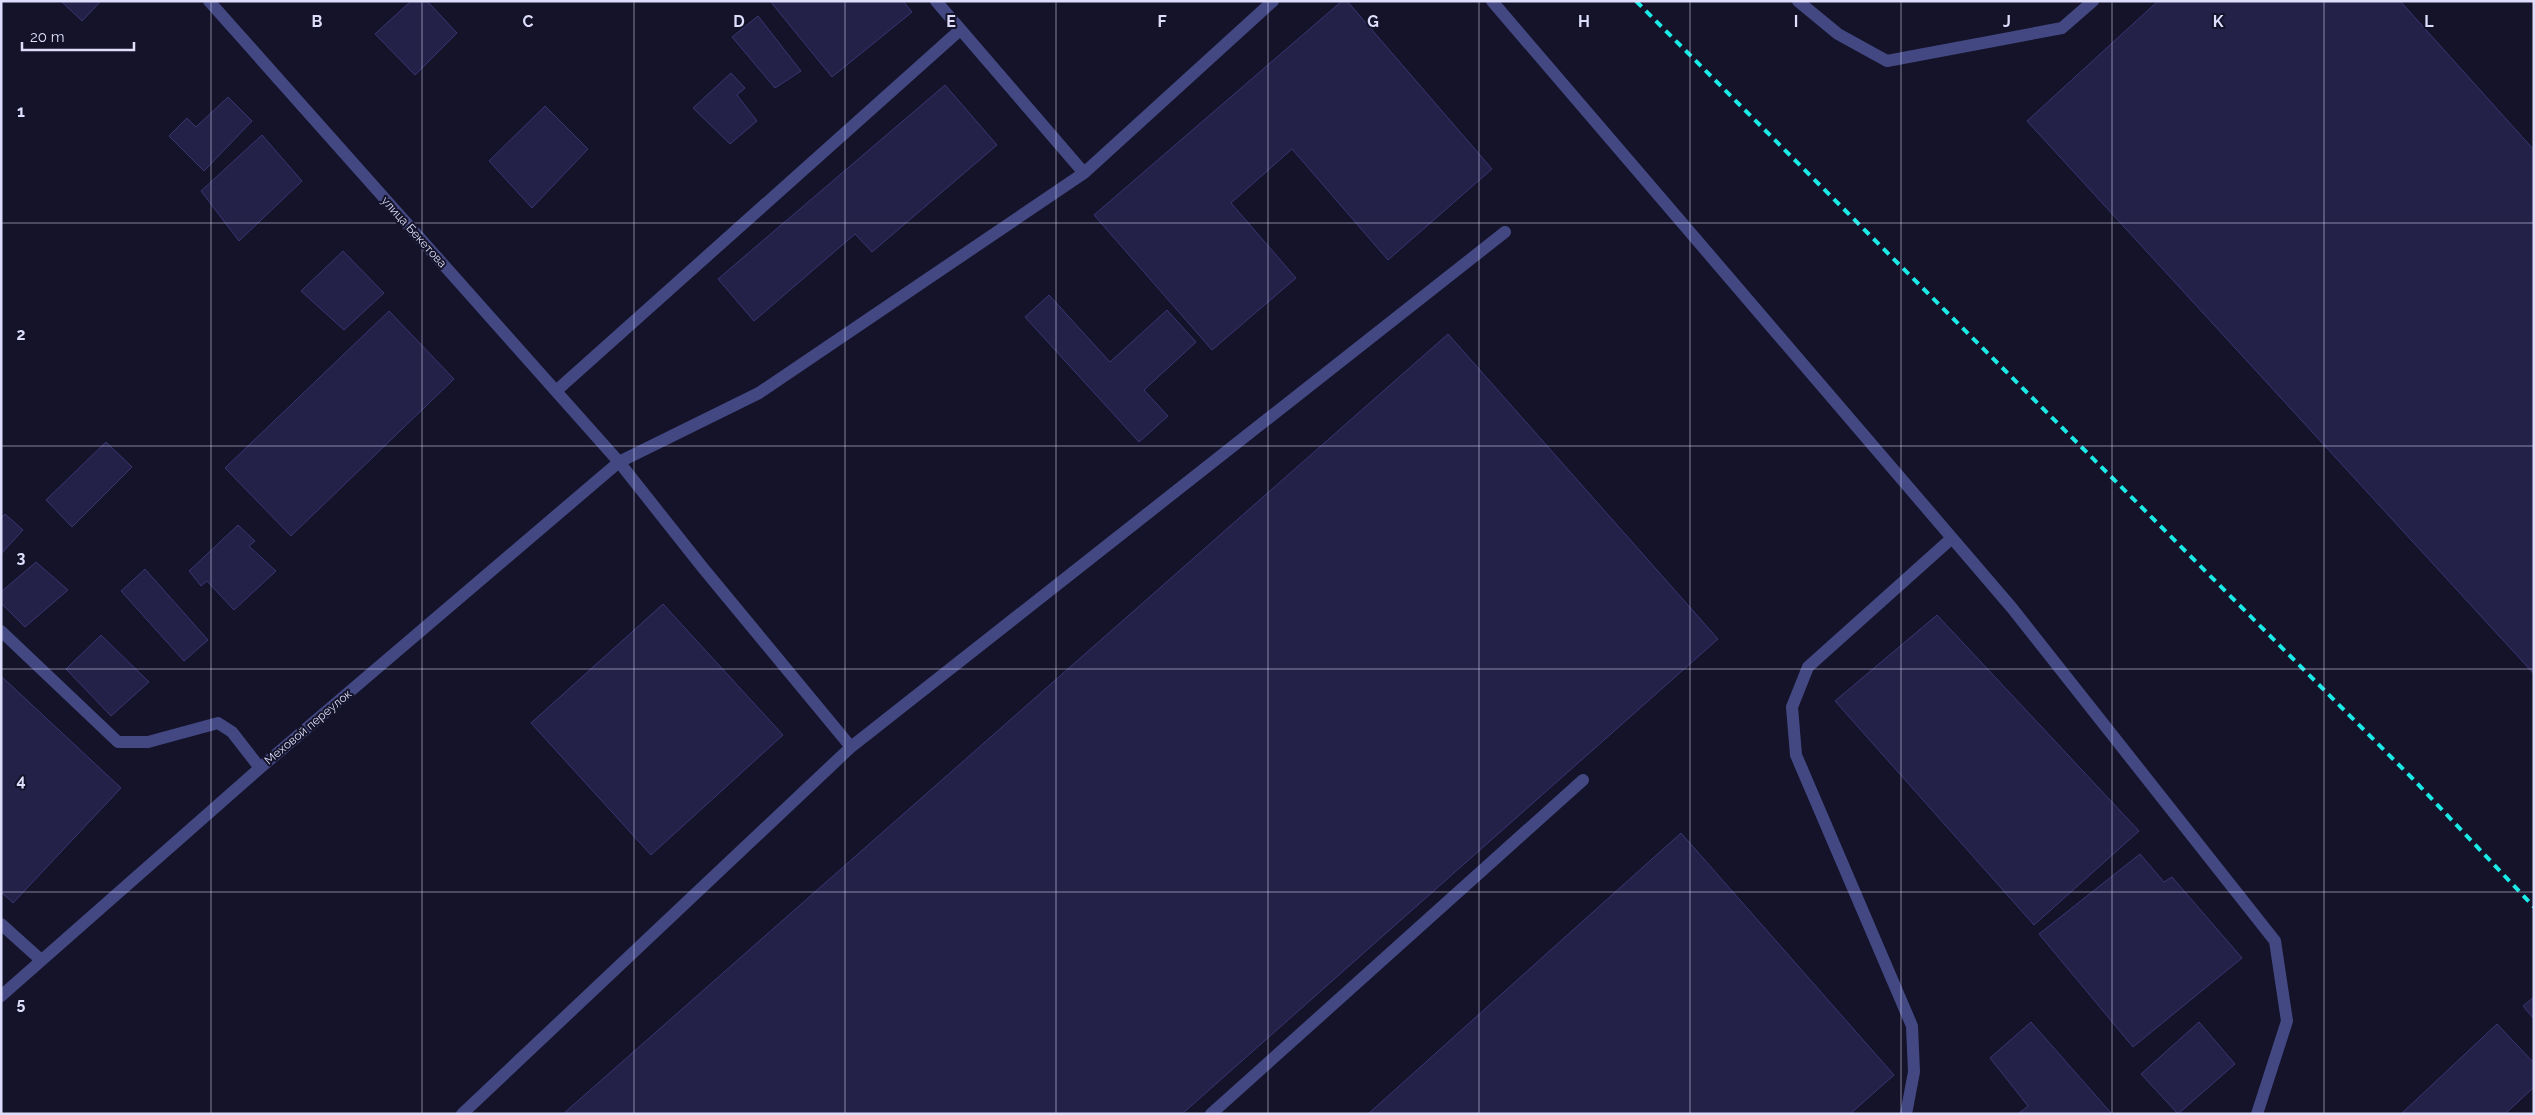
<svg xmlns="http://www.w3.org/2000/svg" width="2535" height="1115" font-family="Raleway,sans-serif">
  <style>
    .building { fill: #242148; stroke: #3a3572 }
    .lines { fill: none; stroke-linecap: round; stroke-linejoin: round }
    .minor { stroke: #434883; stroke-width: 12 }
    .rail { stroke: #1ceae7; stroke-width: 4; stroke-dasharray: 8 6; stroke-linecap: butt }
    .grid { fill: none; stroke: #dedefc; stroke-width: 1; stroke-opacity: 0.55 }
    .labels { text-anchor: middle; stroke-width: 4; stroke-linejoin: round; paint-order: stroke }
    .street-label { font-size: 12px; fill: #dedefc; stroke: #141329 }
    .grid-label { font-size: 16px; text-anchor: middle; font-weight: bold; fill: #dedefc; stroke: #141329; stroke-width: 4; stroke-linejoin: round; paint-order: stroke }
  </style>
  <rect width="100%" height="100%" fill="#141329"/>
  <path class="building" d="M61 1H101L82 21Z
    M411 1H427L457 33 415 75 375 34Z
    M770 1H903L912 12 832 77Z
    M1342 1H1347L1492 169 1388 260 1292 149 1231 203 1296 278 1212 350 1094 215Z
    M2158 1H2400L2534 150V674L2027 121Z
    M758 16 801 71 775 88 732 37Z
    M731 73 745 88 737 95 757 121 730 144 693 108Z
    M945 85 997 145 872 252 855 234 754 321 718 279Z
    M228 97 252 121 204 171 169 136 187 118 196 127Z
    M545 106 588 149 532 208 489 161Z
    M262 135 302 181 239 241 201 191Z
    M343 251 384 293 344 330 301 291Z
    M1049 295 1110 362 1167 310 1196 342 1144 390 1168 416 1139 442 1025 317Z
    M389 311 454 379 291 536 225 468Z
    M1448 334 1718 639 1182 1114H563Z
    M106 442 132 467 72 527 46 500Z
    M5 514 23 530 1 554V518Z
    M238 525 255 541 249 546 276 571 234 610 207 581 201 586 189 571Z
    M36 562 68 590 25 627 1 603V592Z
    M145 569 208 640 184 661 121 591Z
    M663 604 783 735 651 855 531 723Z
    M1937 615 2139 831 2034 925 1835 701Z
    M101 635 149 682 111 716 66 669Z
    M1 676 121 788 13 903 1 892Z
    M1681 833 1894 1075 1850 1114H1368Z
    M2140 854 2164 882 2172 877 2242 958 2133 1047 2039 934Z
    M2534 997V1019L2523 1006Z
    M2031 1022 2112 1114H2018L2028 1106 1990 1058Z
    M2199 1022 2235 1064 2178 1114 2141 1074Z
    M2497 1024 2534 1063V1087L2505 1114H2401Z"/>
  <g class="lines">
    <path class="minor" d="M209 1 619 462 703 568 851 747 462 1114
      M936 1 1084 173
      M1492 1 2012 608 2275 941 2287 1021 2257 1114
      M1798 1 1838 34 1887 61 2062 28 2093 1
      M556 391 960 30
      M1 631 118 742H148L218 723 232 732 260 768
      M851 747 1505 232
      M1 924 41 960
      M1 996 260 768 619 462 759 393 1084 173 1273 1
      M1211 1114 1583 780
      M1906 1114 1914 1072 1912 1026 1796 755 1792 707 1808 667 1952 538"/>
    <path class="rail" d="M1636 1 2413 779 2534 907"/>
  </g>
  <path class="grid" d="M211 1V1114M422 1V1114M634 1V1114M845 1V1114M1056 1V1114M1268 1V1114M1479 1V1114M1690 1V1114M1901 1V1114M2112 1V1114M2324 1V1114M1 223H2534M1 446H2534M1 669H2534M1 892H2534"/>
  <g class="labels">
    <g class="street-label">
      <text transform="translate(414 232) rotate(48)" y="4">улица Бекетова</text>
      <text transform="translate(308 727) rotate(-40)" y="4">Меховой переулок</text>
    </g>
  </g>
  <g class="grid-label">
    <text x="317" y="27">B</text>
    <text x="528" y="27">C</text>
    <text x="739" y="27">D</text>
    <text x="951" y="27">E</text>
    <text x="1162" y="27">F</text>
    <text x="1373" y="27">G</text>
    <text x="1584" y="27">H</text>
    <text x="1796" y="27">I</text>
    <text x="2007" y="27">J</text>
    <text x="2218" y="27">K</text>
    <text x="2429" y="27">L</text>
    <text x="21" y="117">1</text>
    <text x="21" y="340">2</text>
    <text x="21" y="563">3</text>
    <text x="21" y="786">4</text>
    <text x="21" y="1009">5</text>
  </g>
  <rect width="2535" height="1115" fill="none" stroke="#dedefc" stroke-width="5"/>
  <path d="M22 42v8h112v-8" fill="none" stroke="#dedefc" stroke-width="2.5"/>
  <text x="30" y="42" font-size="15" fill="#dedefc" stroke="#141329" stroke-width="4" paint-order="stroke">20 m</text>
</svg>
